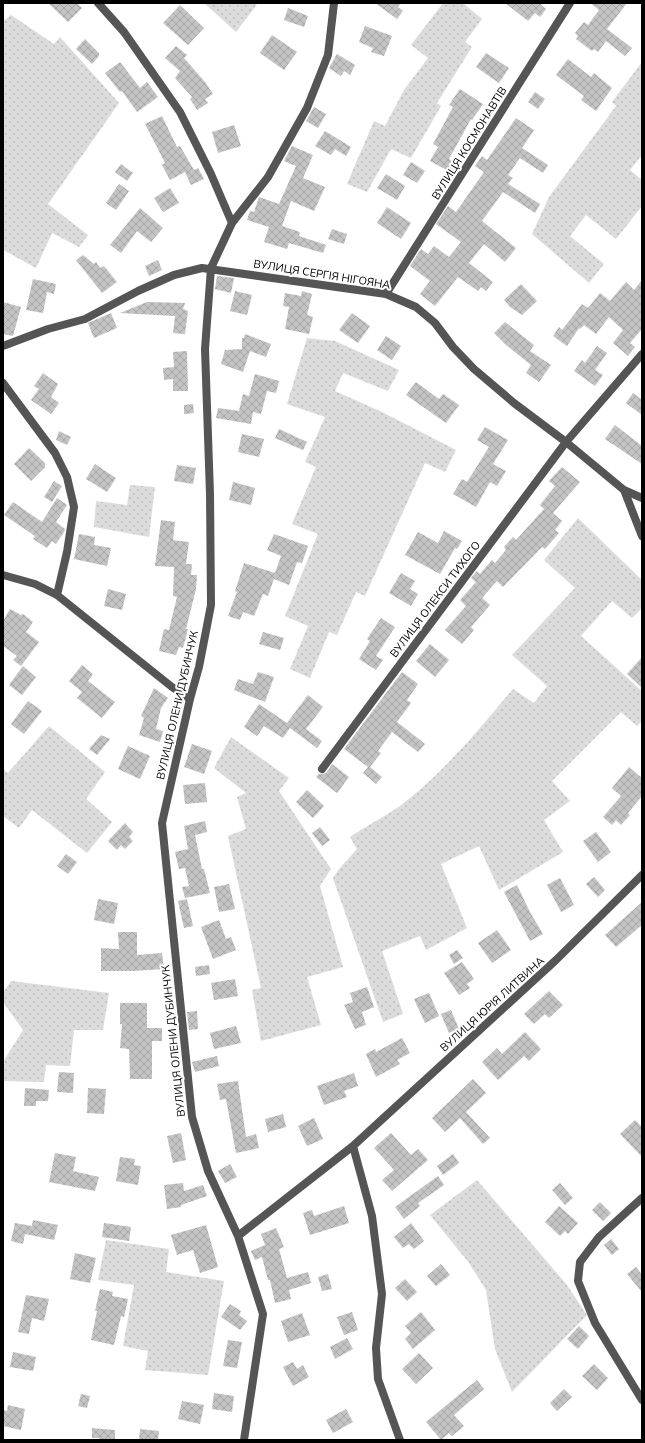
<svg xmlns="http://www.w3.org/2000/svg" width="645" height="1443" font-family="'Nunito Sans',sans-serif">
  <style>
    .garden { fill: url(#garden-dots) }
    .building { fill: url(#building-cross-hatch) }
    .lines { fill: none; stroke-linecap: round; stroke-linejoin: round }
    .minor { stroke: #555; stroke-width: 8 }
    .labels { text-anchor: middle; stroke-width: 4; stroke-linejoin: round; paint-order: stroke }
    .street-label { font-size: 11px; fill: #000; stroke: #fff }
  </style>
  <defs>
    <pattern id="garden-dots" width="8" height="8" patternUnits="userSpaceOnUse"><rect width="8" height="8" fill="#dcdcdc"/><path d="M2 2h.1M6 6h.1" fill="none" stroke="#bbb" stroke-width="1.8" stroke-linecap="round"/></pattern>
    <pattern id="building-cross-hatch" width="8" height="8" patternUnits="userSpaceOnUse"><rect width="8" height="8" fill="#c4c4c4"/><path d="M0 0l8 8M0 8l8-8" fill="none" stroke="#a7a7a7"/></pattern>
  </defs>
  <rect width="100%" height="100%" fill="#fff"/>
  <path class="garden" d="M204 3H258L236 32Z
    M443 3H463L482 19 465 42 472 47 437 103 441 106 411 158 391 149 367 192 347 184 374 121 385 126 404 90 428 58 411 45Z
    M11 15 54 44 60 37 119 103 48 204 88 235 79 247 52 233 36 268 3 250V19L5 20Z
    M642 62V155L630 170 642 180V206L616 239 586 215 570 236 604 264 589 283 532 234 549 197 616 106 612 102Z
    M307 338 335 341 399 370 388 391 343 373 335 391 382 412 456 450 445 472 425 463 365 596 356 592 337 635 329 632 310 678 290 669 308 626 285 616 318 534 292 524 316 467 305 462 325 417 287 404Z
    M130 485 155 487 149 537 94 527 96 501 127 505Z
    M578 518 642 580V608L632 618 612 601 581 636 642 691V721L637 726 621 712 552 781 570 801 544 820 563 852 499 890 479 846 441 864 467 928 426 950 420 936 382 951 403 1014 383 1022 333 878 339 869 357 849 350 837C366 826 384 817 400 806 443 773 478 731 513 689L534 703 547 686 512 655 575 588 544 560Z
    M49 726 105 772 86 799 112 822 87 853 32 810 19 828 3 816V769L8 773Z
    M231 737 289 778 279 791 331 869 320 886 343 967 307 977 321 1025 261 1041 252 990 261 988 228 836 246 829 237 797 246 793 214 768Z
    M11 981 109 993 103 1030H74L70 1066 46 1065 44 1082 3 1081V1062L23 1030 3 1002V993Z
    M477 1180 567 1285 587 1315 512 1392 495 1349 486 1290 469 1263 430 1215Z
    M106 1240 169 1249 166 1272 224 1281 208 1375 145 1370 148 1351 123 1346 134 1285 98 1280Z"/>
  <path class="building" d="M48 3H77L82 8 68 22Z
    M375 3H401L398 7 403 11 397 19Z
    M505 3H543L541 5 546 9 540 17 535 13 528 21Z
    M590 3H627L607 29 632 48 625 56 606 41 598 52 594 49 592 51 576 39 578 36 575 33 584 22 588 25 599 10Z
    M180 5 204 28 188 45 163 23Z
    M288 8 308 16 304 27 284 20Z
    M365 26 392 36 384 56 371 52 373 48 359 42Z
    M272 35 297 52 284 70 260 53Z
    M85 39 99 53V56L92 64 76 49Z
    M176 46 187 55 184 58 205 82 213 94 205 99 208 103 197 110 190 99 192 97 175 78 180 71 165 58Z
    M486 53 509 68 499 83 476 67Z
    M337 54 355 65 350 75 344 71 341 76 329 68Z
    M568 59 591 77 594 73 612 88 596 111 581 100 584 96 556 75Z
    M120 62 140 88 147 82 158 97 137 112 122 91 120 92 105 73Z
    M460 89 483 104 472 120 471 119 449 159 457 164 452 173 430 161 438 147 433 144 453 107 449 105Z
    M535 92 545 99 538 109 528 102Z
    M314 107 326 114 318 128 306 121Z
    M162 116 177 147 180 146 194 170 198 168 204 179 191 185 185 172 170 180 162 165 165 163 145 124Z
    M516 118 534 130 522 148 548 165 543 173 520 158 508 175 513 178 508 184 540 204 535 213 503 192 482 221 516 248 505 262 484 244 469 263 493 282 486 291 481 287 478 291 458 277 435 306 420 294 430 281 410 266 421 249 428 254 434 246 449 257 461 242 436 224 448 206 456 212 484 172 475 166 482 156 487 160Z
    M234 125 241 146 218 153 212 132Z
    M325 131 351 147 346 156 335 149 331 155 315 146Z
    M292 146 313 155 303 178 325 187 314 211 291 201 282 226 300 232 299 236 326 245 323 253 289 243 287 249 264 242 269 227 247 220 250 211 254 212 259 197 279 204 296 166 284 161Z
    M411 162 425 171 417 183 403 175Z
    M121 164 133 173 127 181 115 172Z
    M386 174 405 186 397 200 377 188Z
    M119 184 129 191 116 210 106 203Z
    M170 188 179 203 163 212 154 198Z
    M387 207 411 223 401 239 377 223Z
    M140 208 163 228 151 242 137 231 121 253 110 245Z
    M332 229 347 234 344 244 328 239Z
    M83 255 94 264 96 262 100 268 104 266 117 282 102 293 76 260Z
    M158 260 162 270 149 276 145 266Z
    M217 276 234 278 231 293 215 289Z
    M33 279 56 284 54 294 47 292 43 313 26 310Z
    M642 280V329L630 343 635 347 628 356 613 343 623 330 609 317 596 334 584 325 580 329 579 328 567 346 553 336 559 327 562 330 582 304 588 308 600 293 610 301 626 282 634 290Z
    M521 284 537 301 522 315 510 307 504 300Z
    M235 291 252 295 247 315 230 311Z
    M302 291 312 294 307 315 313 317 309 334 285 329 289 307 283 306 285 293 301 296Z
    M3 302 21 307 13 336 3 334Z
    M147 302 185 303 183 309 188 311 185 334 173 333 175 316 120 313Z
    M111 313 117 328 94 338 88 323Z
    M352 313 370 326 358 343 339 330Z
    M505 322 534 345 530 351 551 365 539 382 526 373 531 365 506 345 494 333Z
    M245 334 271 344 266 357 250 351 243 372 221 364 225 350 242 349V338H244Z
    M386 336 401 346 392 360 377 350Z
    M597 346 607 353 595 370 603 375 595 386 574 371 582 360 585 363Z
    M187 351 188 391H173V379L164 380 163 368 174 367 173 352Z
    M43 373 58 384 51 397 59 403 51 414 31 400 39 389 34 386Z
    M255 374 279 381 276 393 267 391 261 414 253 412 251 424 216 418 218 408 239 411 243 394 249 396Z
    M416 382 439 399 443 394 459 405 446 423 406 395Z
    M633 393 642 400V415L626 403Z
    M193 404 194 413 184 414V405Z
    M615 425 642 446V464L605 439Z
    M485 427 508 440 493 464 506 471 497 486 490 482 476 507 453 494 462 479 467 482 489 447 477 440Z
    M279 429 307 442 303 450 275 438Z
    M59 431 71 437 67 445 56 440Z
    M242 434 264 439 259 457 238 452Z
    M29 448 45 463V467L31 481 14 464Z
    M95 464 116 478 107 492 86 479Z
    M177 465 196 468 193 484 174 481Z
    M562 467 580 482 553 513 562 521 555 530 559 533 545 549 542 547 503 587 497 581 482 598 490 605 471 627 474 630 462 644 445 630 466 606 460 600 476 582 471 578 477 571 480 574 492 560 495 563 506 550 504 547 513 537 516 540 544 509 540 505 555 486 549 481Z
    M54 481 62 486 52 502 44 497Z
    M233 482 255 488 251 505 229 500Z
    M57 498 67 505 56 522 65 529 64 532 56 544 52 541 47 548 33 539 35 536 4 515 13 502 42 522Z
    M161 520 175 522 173 540 189 542 186 564H192L191 575H197L196 589 186 629H188L183 648 179 647 176 655 159 651 164 629 169 630 177 597 173 596 174 567 155 566Z
    M444 531 462 541 457 549 455 548 440 574 405 555 418 532 438 543Z
    M79 534 95 537 94 545 111 548 107 566 74 559Z
    M274 534 308 546 302 563 297 562 289 585 274 579 268 596 263 594 254 616 243 612 240 620 228 616 237 592 235 591 244 563 275 573 281 556 267 550Z
    M401 573 415 581 410 589 418 594 411 606 389 593Z
    M108 589 126 594 122 610 104 606Z
    M10 609 21 615 23 614 33 622 26 632 39 642 21 666 13 660 17 656 3 646V621Z
    M381 618 395 627 376 656 383 660 376 670 359 659 370 641 367 639Z
    M263 632 284 638 280 650 259 644Z
    M430 644 449 660 435 677 416 661Z
    M642 657V688L627 674Z
    M82 665 93 674 88 681 115 702 102 718 77 698 82 692 69 681Z
    M23 666 36 677 22 695 9 685Z
    M258 672 274 677 265 702 234 690 238 679 253 684Z
    M402 672 418 684 407 700 411 703 397 722 425 744 418 752 392 732 378 751 381 753 370 767 382 777 376 784 363 773 368 767 344 749Z
    M154 688 168 698 161 708 156 729 163 731 160 742 139 735 144 718 141 716Z
    M308 695 323 707 306 729 322 741 317 748 290 728 283 738 264 726 257 736 244 727 259 704 287 723Z
    M28 701 42 711 24 734 11 724Z
    M101 735 110 739 97 755 89 749Z
    M192 744 212 751 204 774 184 767Z
    M128 746 150 756 140 779 118 769Z
    M332 764 349 777 337 793 316 777 319 774H322L326 773Z
    M629 767 642 778V796L628 813 630 815 621 825 616 820 612 825 603 817 621 796 612 788Z
    M205 783 207 802 185 804 183 785Z
    M307 790 324 806 313 818 296 802Z
    M205 821 207 832 195 835 202 869H204L210 893 185 898 182 887 189 886 185 868 179 869 175 852 188 849 184 826Z
    M125 823 133 832 129 837 133 841 125 849 121 845 117 850 108 841Z
    M320 827 330 840 322 846 312 833Z
    M596 832 611 852 598 862 583 841Z
    M66 854 77 862 68 874 57 866Z
    M594 877 605 890 598 897 586 884Z
    M560 878 574 905 561 912 547 885Z
    M229 884 235 909 219 912 214 887Z
    M517 885 530 912 543 934 530 941 504 892Z
    M98 899 118 903 114 924 94 920Z
    M187 899 193 926 184 928 178 901Z
    M642 902V925L616 947 605 935Z
    M219 920 226 939 231 937 236 950 213 959 201 927Z
    M497 930 511 950 492 963 478 943Z
    M118 932H137V955L162 953 164 969 134 971H101V948L119 949Z
    M457 950 463 958 454 964 449 955Z
    M462 962 474 979 467 984 470 988 459 995 444 973Z
    M209 965 210 974 196 976 195 967Z
    M235 979 238 996 214 1000 211 983Z
    M367 987 374 1007 362 1012 366 1025 355 1029 344 1005 353 1002 350 993Z
    M549 991 563 1005 549 1018 545 1014 534 1024 524 1014Z
    M429 993 439 1016 425 1023 414 999Z
    M120 1003H147V1028H162V1041H152V1079H130L129 1049 120 1048 122 1024H120Z
    M451 1010 459 1029 449 1033 441 1014Z
    M197 1011 198 1029 189 1030 187 1012Z
    M236 1026 241 1043 214 1049 210 1033Z
    M525 1032 541 1049 529 1061 524 1056 498 1080 482 1062 497 1048 502 1054Z
    M402 1038 410 1053 397 1060 400 1064 376 1077 366 1054 375 1049 376 1052Z
    M217 1056 219 1066 195 1072 192 1062Z
    M59 1072 74 1073 73 1093 57 1092Z
    M354 1073 358 1086 344 1091 347 1097 324 1105 317 1086Z
    M473 1079 486 1093 466 1112 490 1138 483 1144 460 1118 445 1132 432 1118Z
    M238 1081 246 1137 256 1134 259 1148 236 1153 226 1099 220 1100 217 1084Z
    M25 1088 49 1090 48 1101H36V1106H24Z
    M88 1088 106 1089 104 1114 87 1113Z
    M283 1114 286 1127 268 1132 265 1119Z
    M314 1118 323 1139 307 1146 298 1126Z
    M635 1120 642 1127V1157L620 1134Z
    M181 1133 186 1160 173 1163 167 1136Z
    M391 1133 411 1155 418 1149 428 1160 392 1191 382 1180 394 1170 374 1148Z
    M55 1153 76 1157 73 1171 99 1177 95 1191 49 1182Z
    M453 1154 459 1163 443 1175 437 1166Z
    M120 1157 135 1159 134 1165 141 1166 138 1185 116 1181Z
    M230 1164 237 1177 225 1183 218 1171Z
    M438 1176 444 1185 418 1203 420 1206 404 1219 395 1207Z
    M183 1183 184 1191 203 1185 207 1196 181 1205V1207L167 1209 164 1185Z
    M560 1183 573 1198 565 1205 552 1190Z
    M600 1202 611 1213 603 1221 592 1210Z
    M344 1206 349 1223 310 1235 303 1213 312 1210 314 1216Z
    M559 1206 578 1223 568 1234 565 1231 560 1236 545 1222Z
    M33 1220 58 1225 54 1240 25 1234 23 1244 11 1241 15 1223 32 1226Z
    M104 1223 131 1227 129 1241 102 1237Z
    M411 1223 424 1241 414 1249 409 1244 403 1248 394 1237Z
    M206 1225 218 1267 200 1273 193 1250 177 1255 171 1235Z
    M276 1228 284 1247 279 1249 287 1278 308 1272 311 1283 289 1290 291 1299 275 1303 270 1280H268L262 1257 255 1260 251 1251 265 1245 261 1234Z
    M611 1239 619 1249 612 1255 604 1245Z
    M75 1253 96 1258 90 1283 70 1279Z
    M441 1264 450 1275 436 1286 427 1276Z
    M636 1267 642 1275V1292L627 1274Z
    M328 1274 332 1289 322 1291 318 1277Z
    M405 1279 417 1292 407 1301 395 1288Z
    M100 1289 113 1292 112 1296 128 1299 124 1317 121 1316 114 1345 91 1340 97 1311H95Z
    M26 1295 49 1299 44 1321 32 1318 29 1334 18 1332Z
    M230 1304 241 1311 239 1315 247 1321 240 1330 221 1317Z
    M352 1312 358 1330 344 1335 337 1317Z
    M421 1312 435 1330 413 1349 405 1339 411 1333 405 1326Z
    M302 1313 310 1335 288 1342 281 1321Z
    M579 1326 589 1336 578 1349 567 1339Z
    M347 1338 353 1349 335 1359 330 1347Z
    M228 1340 242 1342 237 1368 223 1366Z
    M13 1352 36 1357 33 1371 10 1367Z
    M419 1353 433 1368 416 1384 402 1369Z
    M293 1362 297 1369 303 1365 309 1377 293 1386 283 1367Z
    M594 1364 608 1378 597 1390 582 1376Z
    M477 1380 484 1389 454 1415 464 1426 452 1436 449 1433 441 1440 426 1422Z
    M564 1389 572 1397 557 1411 550 1403Z
    M214 1393 234 1396 232 1412 212 1409Z
    M81 1394 90 1396 87 1408 78 1406Z
    M182 1401 204 1405 200 1424 178 1419Z
    M8 1405 25 1409 21 1430 3 1426V1410L7 1411Z
    M346 1409 353 1422 333 1433 326 1420Z
    M92 1428 115 1430V1440H99V1438H92Z
    M140 1429 159 1431 158 1440H139Z"/>
  <g class="lines">
    <path class="minor" d="M98 3 124 32 180 112 211 174 232 223 211 268 205 349 210 494 211 605 199 667 190 699 162 823 192 1117 208 1171 238 1236 263 1314 244 1440
      M232 223 268 177 307 108 328 55 334 3
      M386 294 570 3
      M3 346 48 329 85 319 138 291 174 275 202 268 386 294 416 307 435 323 453 347 474 369 514 403 566 442 624 490 642 536
      M3 383 55 453 67 477 74 507 67 552 57 595
      M624 490 642 498
      M3 575 35 584 57 595 172 687 190 699
      M322 769 566 442 642 354
      M353 1146 372 1216 382 1294 376 1348 378 1379 400 1440
      M642 1198 599 1237 580 1262 578 1281 595 1323 642 1400
      M238 1236 353 1146 556 960 642 875"/>
  </g>
  <g class="labels">
    <g class="street-label">
      <text transform="translate(469 143) rotate(-58)" y="4">ВУЛИЦЯ КОСМОНАВТІВ</text>
      <text transform="translate(322 274) rotate(9)" y="4">ВУЛИЦЯ СЕРГІЯ НІГОЯНА</text>
      <text transform="translate(435 599) rotate(-53)" y="4">ВУЛИЦЯ ОЛЕКСИ ТИХОГО</text>
      <text transform="translate(177 705) rotate(-77)" y="4">ВУЛИЦЯ ОЛЕНИ ДУБИНЧУК</text>
      <text transform="translate(492 1004) rotate(-42)" y="4">ВУЛИЦЯ ЮРІЯ ЛИТВИНА</text>
      <text transform="translate(173 1041) rotate(-96)" y="4">ВУЛИЦЯ ОЛЕНИ ДУБИНЧУК</text>
    </g>
  </g>
  <rect width="645" height="1443" fill="none" stroke="#000000" stroke-width="8"/>
</svg>
